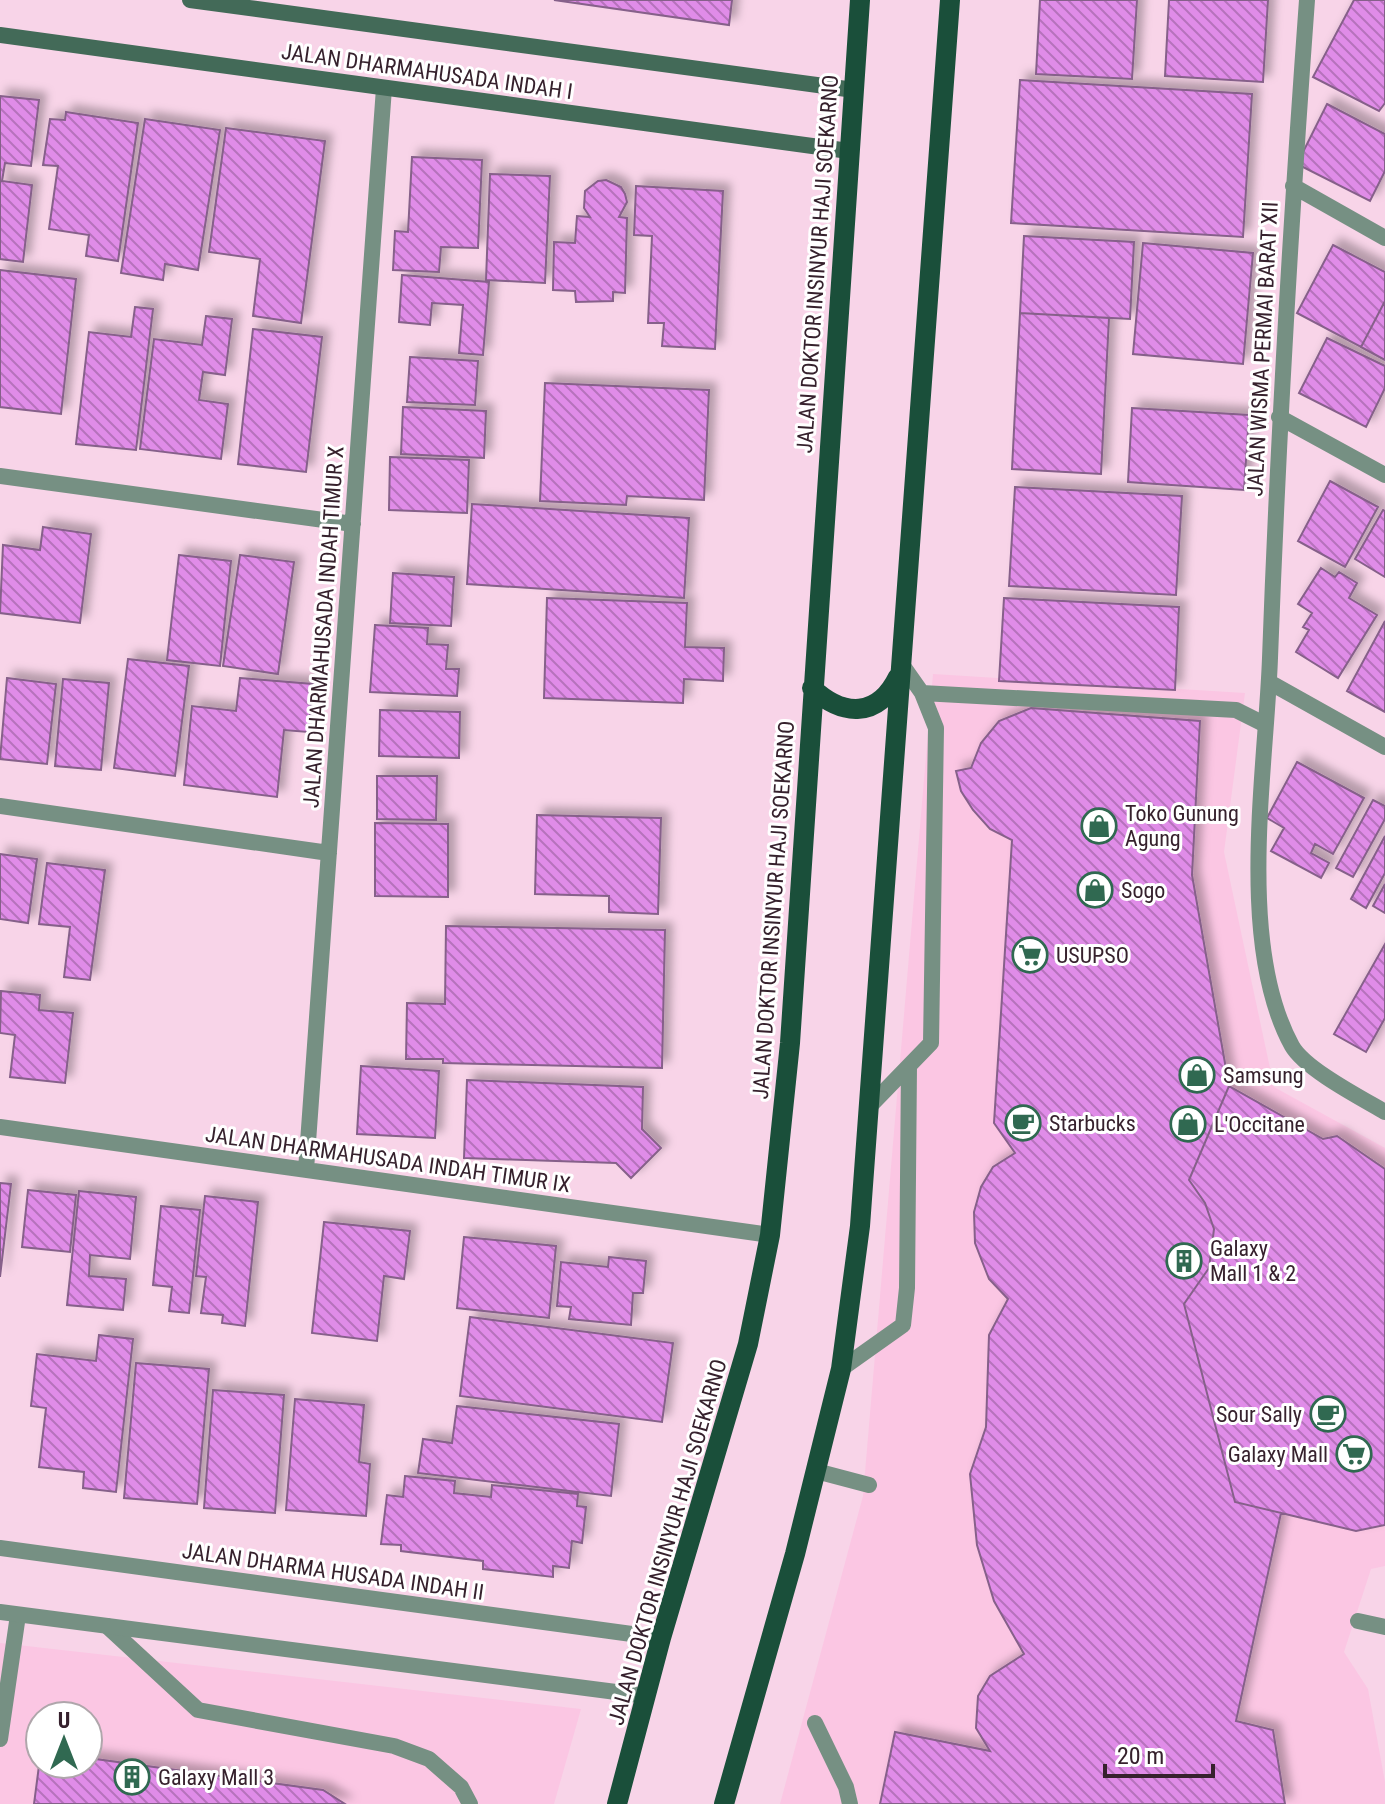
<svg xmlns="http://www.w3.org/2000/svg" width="1385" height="1804" font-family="'Roboto Condensed',sans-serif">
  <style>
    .built { fill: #fbc6e3; fill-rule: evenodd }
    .building { fill: url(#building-back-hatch); stroke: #86608a; stroke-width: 2; filter: url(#shadow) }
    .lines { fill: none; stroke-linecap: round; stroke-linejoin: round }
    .lane { stroke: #769083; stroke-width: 16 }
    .street { stroke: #769083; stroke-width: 16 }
    .secondary { stroke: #436a58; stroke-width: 16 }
    .primary { stroke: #1a4f3a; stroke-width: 20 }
    .labels { text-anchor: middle; stroke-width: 6; stroke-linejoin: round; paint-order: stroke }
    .street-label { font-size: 22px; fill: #36212d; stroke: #fff }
    .poi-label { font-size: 22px; fill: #36212d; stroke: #fff; text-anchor: start }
  </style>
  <defs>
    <pattern id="building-back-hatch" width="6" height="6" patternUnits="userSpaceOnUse" patternTransform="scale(2)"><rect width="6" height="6" fill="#e08ce8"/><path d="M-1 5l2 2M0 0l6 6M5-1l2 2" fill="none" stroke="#b672bc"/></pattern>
    <filter id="shadow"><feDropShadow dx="7" dy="-7" stdDeviation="4" flood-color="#0004"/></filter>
  </defs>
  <rect width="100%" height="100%" fill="#f8d4e8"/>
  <path class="built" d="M933 674 1245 693 1224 852 1274 1087 1385 1148V1566L1371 1569 1344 1652 1368 1689 1385 1782V1804H780L863 1496Z
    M0 1643 581 1709 554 1804H0ZM40 1716H88V1764H40Z"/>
  <path class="building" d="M554 0H732L729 25Z
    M1040 0H1137L1132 79 1036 74Z
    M1169 0H1268L1263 82 1165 76Z
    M1354 0H1385V103L1379 111 1313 77Z
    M1020 80 1252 94 1243 237 1011 223Z
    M0 96 39 100 31 166 5 163 2 181 32 185 23 262 0 259Z
    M1327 104 1385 134V171L1370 201 1297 164Z
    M66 112 138 123 118 261 86 256 89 235 49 229 58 166 43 165 50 119 65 120Z
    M145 119 220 130 198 270 165 264 163 280 121 273Z
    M226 128 325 141 301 323 253 316 260 259 209 252Z
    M412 157 482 160 478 248 441 247 439 272 393 270 395 231 408 232Z
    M490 174 550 176 545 283 486 280Z
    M606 180 621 187 625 194 627 202 619 217 627 218 625 293 613 292V301L576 302 575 291 553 290 554 242 575 243 577 216 590 217 584 208 585 191 598 181Z
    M636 186 723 191 715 349 662 346 664 323H648L652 236 634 235Z
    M1024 236 1134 242 1130 319 1020 313Z
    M1143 243 1253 253 1243 364 1133 354Z
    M1333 245 1385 272V301L1361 347 1297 313Z
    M0 270 76 279 61 414 0 407Z
    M402 275 489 282 483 355 459 353 463 305 432 303 430 325 399 322Z
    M1385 301V360L1361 347Z
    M135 307 153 309 136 450 76 444 89 332 131 337Z
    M1020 313 1109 318 1101 474 1012 469Z
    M206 316 232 319 225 375 203 372 199 400 228 404 221 459 140 449 154 339 202 345Z
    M253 329 322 337 306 472 238 464Z
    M1327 338 1385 366V388L1366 427 1299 393Z
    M410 357 478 361 475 405 407 402Z
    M545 383 709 390 704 500 627 496 626 505 540 501Z
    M403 407 486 411 484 458 401 454Z
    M1132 408 1249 415 1244 490 1128 482Z
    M390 457 469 460 467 513 389 510Z
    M1330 481 1378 507 1345 567 1298 541Z
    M1015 487 1182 496 1176 595 1009 586Z
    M472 504 689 518 684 598 467 584Z
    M1383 510 1385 511V577L1355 559Z
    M43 527 91 534 80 623 0 613 3 545 40 550Z
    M179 555 231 561 220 666 167 660Z
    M240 555 294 562 278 674 223 666Z
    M1321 568 1335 577 1339 572 1357 583 1349 598 1377 615 1338 678 1296 652 1309 630 1303 627 1312 613 1298 604Z
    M393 573 454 577 451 626 390 623Z
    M547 598 687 603 685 647 724 648 723 681 684 679 683 703 544 698Z
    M1004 598 1179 607 1175 690 999 681Z
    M1385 621V712L1347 691Z
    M375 625 428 628 427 644 448 645 446 669H459L457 696 370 692Z
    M128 659 189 666 175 776 114 768Z
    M7 678 56 684 47 764 0 759Z
    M240 678 313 684 308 732 284 730 277 797 184 785 192 706 236 711Z
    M63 679 109 683 101 770 55 766Z
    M1031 708 1200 721 1192 875 1229 1086 1323 1139 1337 1136 1385 1169V1525L1356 1531 1281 1513 1236 1721 1273 1730 1285 1804H880L895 1732 990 1751 976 1728 978 1696 990 1676 1024 1654 994 1601 977 1545 970 1474 986 1427 989 1335 1008 1299 989 1279 975 1243 974 1212 981 1187 993 1167 1015 1153 994 1123 1012 840 990 829 973 810 961 791 956 771 971 768 981 743 999 721Z
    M380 710 460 712 459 758 379 756Z
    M1297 762 1364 798 1333 854 1315 844 1311 853 1329 863 1321 878 1271 851 1284 828 1267 818Z
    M377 776H437L436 820 377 819Z
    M1373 800 1385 806V819L1353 877 1336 868Z
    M537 815 661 818 658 914 609 912V896L535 894Z
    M375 823 448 824V897L375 896Z
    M1385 836V873L1366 908 1351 899Z
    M0 854 37 859 28 923 0 919Z
    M47 863 105 870 90 980 64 977 70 927 39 924Z
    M1385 884V913L1373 906Z
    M446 926 665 930 662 1068 443 1063V1059H406L407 1003 445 1004Z
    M1385 944V1018L1366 1052 1334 1034Z
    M1 991 40 995 39 1010 73 1013 65 1083 10 1077 15 1035 0 1033Z
    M361 1066 439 1071 435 1138 357 1134Z
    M467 1080 643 1087 642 1129 661 1148 631 1178 616 1163 464 1158Z
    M1229 1086 1323 1139 1337 1136 1385 1169V1525L1356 1531 1235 1502 1184 1304 1209 1268 1214 1229 1205 1203 1189 1180Z
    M0 1183 11 1184 0 1277Z
    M28 1190 76 1195 70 1252 22 1247Z
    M79 1191 136 1197 130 1259 90 1255 89 1276 126 1279 123 1310 67 1305Z
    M205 1196 258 1202 245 1326 222 1323 223 1315 201 1313 206 1277 196 1276Z
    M161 1206 200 1210 189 1313 169 1311 172 1287 153 1285Z
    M324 1222 410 1231 404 1279 384 1276 377 1341 312 1333Z
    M464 1237 556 1246 549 1318 457 1308Z
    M609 1257 646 1261 643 1293H633L631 1325 569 1319 571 1307 557 1306 561 1262 608 1267Z
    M470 1317 673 1343 662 1422 460 1396Z
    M99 1335 133 1339 116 1492 83 1488 84 1472 39 1467 46 1408 31 1406 37 1354 96 1361Z
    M136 1363 209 1369 197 1504 124 1498Z
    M213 1390 284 1395 275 1513 204 1508Z
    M295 1399 364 1405 359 1462 370 1464 366 1516 286 1510Z
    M457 1406 619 1424 611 1496 418 1473 423 1439 452 1443Z
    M405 1476 455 1481 454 1493 491 1497 492 1485 578 1494 577 1506 586 1507 582 1543 572 1541 569 1568 553 1566V1577L483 1569V1561L401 1551V1545L381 1544 387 1495 403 1497Z
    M40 1758V1764H88V1758L323 1790 345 1804H34Z"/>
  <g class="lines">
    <path class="lane" d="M922 693 1236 710 1264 724
      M869 1107 931 1043 936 728 922 693 903 666
      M841 1369 903 1325 907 1288 909 1066
      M816 1471 869 1485
      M1358 1621 1385 1627
      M107 1626 198 1710 394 1746 429 1759 461 1787 470 1804
      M815 1723 846 1787 850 1804
      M0 1739 18 1615"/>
    <path class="street" d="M1307 0C1291 219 1278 438 1270 658 1266 770 1236 944 1292 1046 1305 1069 1361 1098 1385 1112
      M1293 186 1385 238
      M1279 417 1385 475
      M0 476 353 524
      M1269 682 1385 747
      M0 806 329 853
      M0 1127 770 1235
      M306 1170 384 88
      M0 1548 661 1638
      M0 1612 647 1696"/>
    <path class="secondary" d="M190 0 854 90
      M0 35 849 151"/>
    <path class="primary" d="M812 688C843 717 878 718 898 677
      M617 1804 661 1638 748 1344 770 1235 790 1043 860 0
      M724 1804 795 1554 841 1369 860 1226 950 0"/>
  </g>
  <defs>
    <symbol id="shop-ring" viewBox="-11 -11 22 22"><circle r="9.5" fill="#fff" stroke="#306951" stroke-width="1.5"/><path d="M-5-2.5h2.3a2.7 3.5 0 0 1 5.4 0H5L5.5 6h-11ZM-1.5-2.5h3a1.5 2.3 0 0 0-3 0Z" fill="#306951"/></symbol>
    <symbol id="supermarket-ring" viewBox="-11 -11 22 22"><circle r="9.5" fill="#fff" stroke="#306951" stroke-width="1.5"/><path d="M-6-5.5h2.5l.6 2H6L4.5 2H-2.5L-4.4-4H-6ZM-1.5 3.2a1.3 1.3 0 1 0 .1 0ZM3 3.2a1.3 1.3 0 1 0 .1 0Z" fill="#306951"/></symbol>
    <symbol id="cafe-ring" viewBox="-11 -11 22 22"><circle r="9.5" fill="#fff" stroke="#306951" stroke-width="1.5"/><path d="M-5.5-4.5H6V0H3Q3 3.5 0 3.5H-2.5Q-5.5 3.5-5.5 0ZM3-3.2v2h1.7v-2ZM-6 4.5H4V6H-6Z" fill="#306951"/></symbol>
    <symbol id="building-ring" viewBox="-11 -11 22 22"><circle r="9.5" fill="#fff" stroke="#306951" stroke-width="1.5"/><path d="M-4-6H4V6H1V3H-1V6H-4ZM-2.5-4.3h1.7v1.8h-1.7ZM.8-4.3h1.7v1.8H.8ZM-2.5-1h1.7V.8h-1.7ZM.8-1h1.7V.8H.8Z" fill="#306951"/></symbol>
  </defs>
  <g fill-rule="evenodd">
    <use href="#shop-ring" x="1079" y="806" width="40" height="40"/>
    <use href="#shop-ring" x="1075" y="870" width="40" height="40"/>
    <use href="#supermarket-ring" x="1010" y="935" width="40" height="40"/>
    <use href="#shop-ring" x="1177" y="1055" width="40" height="40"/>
    <use href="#cafe-ring" x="1003" y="1103" width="40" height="40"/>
    <use href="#shop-ring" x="1168" y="1104" width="40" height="40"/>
    <use href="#building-ring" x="1164" y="1241" width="40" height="40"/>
    <use href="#cafe-ring" x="1308" y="1394" width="40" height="40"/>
    <use href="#supermarket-ring" x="1334" y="1434" width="40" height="40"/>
    <use href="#building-ring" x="112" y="1757" width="40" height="40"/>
  </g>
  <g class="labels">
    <g class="street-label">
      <text transform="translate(427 71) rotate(8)" y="8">JALAN DHARMAHUSADA INDAH I</text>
      <text transform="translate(817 264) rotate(-86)" y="8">JALAN DOKTOR INSINYUR HAJI SOEKARNO</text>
      <text transform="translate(1262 349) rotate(-87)" y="8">JALAN WISMA PERMAI BARAT XII</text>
      <text transform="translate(323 627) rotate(-86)" y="8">JALAN DHARMAHUSADA INDAH TIMUR X</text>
      <text transform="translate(773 910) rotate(-86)" y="8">JALAN DOKTOR INSINYUR HAJI SOEKARNO</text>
      <text transform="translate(388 1159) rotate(8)" y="8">JALAN DHARMAHUSADA INDAH TIMUR IX</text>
      <text transform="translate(667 1542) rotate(-74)" y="8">JALAN DOKTOR INSINYUR HAJI SOEKARNO</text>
      <text transform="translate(333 1571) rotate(8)" y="8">JALAN DHARMA HUSADA INDAH II</text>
    </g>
    <g class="poi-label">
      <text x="1125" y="821">Toko Gunung<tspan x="1125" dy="25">Agung</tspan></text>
      <text x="1121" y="898">Sogo</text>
      <text x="1056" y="963">USUPSO</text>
      <text x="1223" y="1083">Samsung</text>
      <text x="1049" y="1131">Starbucks</text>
      <text x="1214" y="1132">L'Occitane</text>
      <text x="1210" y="1256">Galaxy<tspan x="1210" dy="25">Mall 1 &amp; 2</tspan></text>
      <text x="1302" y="1422" text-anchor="end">Sour Sally</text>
      <text x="1328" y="1462" text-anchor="end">Galaxy Mall</text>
      <text x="158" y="1785">Galaxy Mall 3</text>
    </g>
  </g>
  <g transform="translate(64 1740)"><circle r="38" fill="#ffffff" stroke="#afa6ab" stroke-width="2"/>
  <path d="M0-6L14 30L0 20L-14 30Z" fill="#306951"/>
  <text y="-12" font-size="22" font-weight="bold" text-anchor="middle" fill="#36212d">U</text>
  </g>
  <path d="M1105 1764v12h108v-12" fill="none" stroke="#36212d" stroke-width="4"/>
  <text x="1117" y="1764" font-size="24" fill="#36212d" stroke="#ffffff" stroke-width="6" paint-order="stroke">20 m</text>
</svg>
